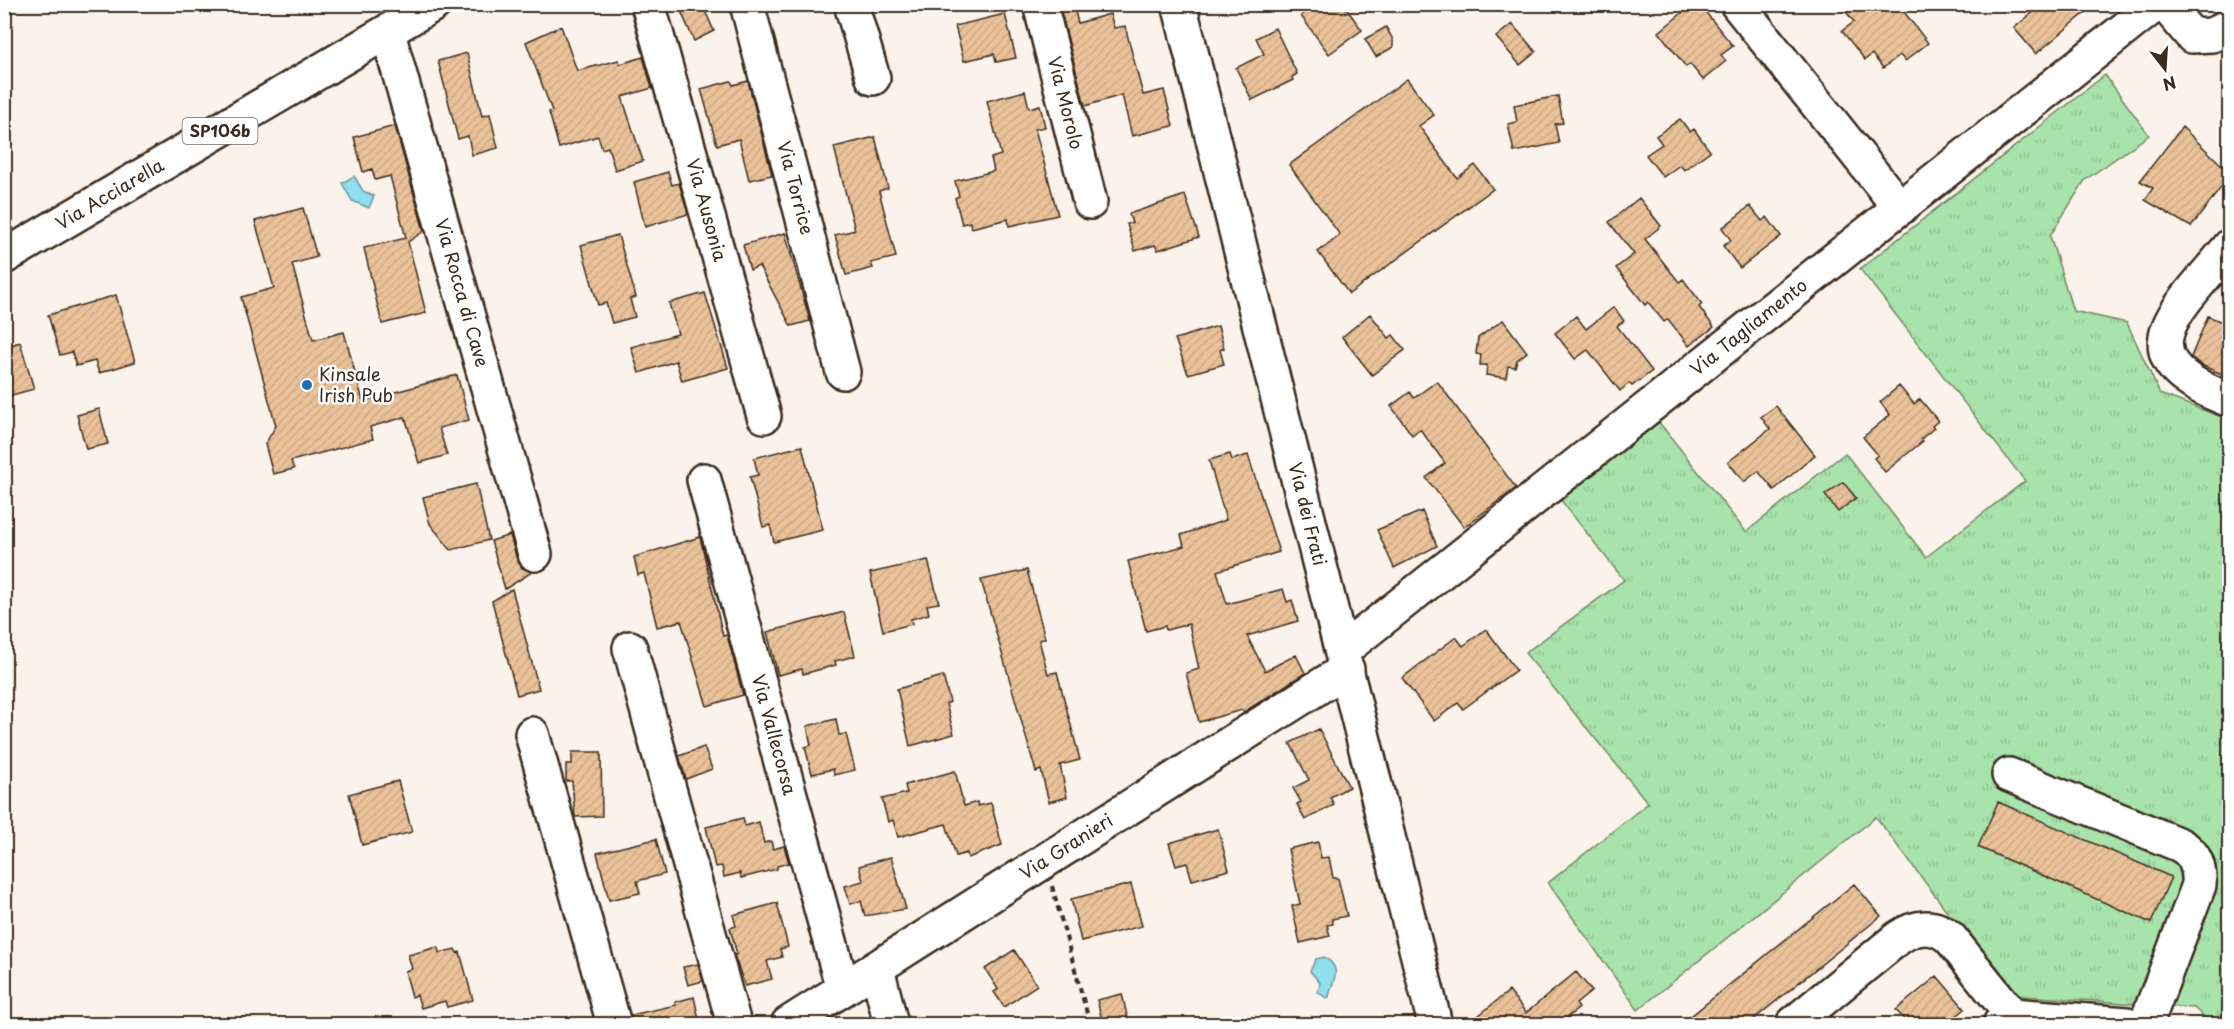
<svg xmlns="http://www.w3.org/2000/svg" width="2234" height="1029" font-family="'Playpen Sans',sans-serif">
  <style>
    .grass { fill: url(#grass-tufts); stroke: #718664; stroke-width: 1.5 }
    .water { fill: #90deee; stroke: #6e969b; stroke-width: 1.5 }
    .building { fill: url(#building-hatch); stroke: #3b2a1e; stroke-width: 1.5 }
    .lines { fill: none; stroke-linecap: round; stroke-linejoin: round }
    .minor-casing { stroke: #3b2a1e; stroke-width: 38 }
    .major-casing { stroke: #3b2a1e; stroke-width: 38 }
    .path { stroke: #3b2a1e; stroke-width: 4; stroke-dasharray: 6 4.5; stroke-linecap: butt }
    .minor { stroke: #fff; stroke-width: 33 }
    .major { stroke: #fff; stroke-width: 33 }
    .poi-dot { fill: #1f6fb2; stroke: #fff; stroke-width: 2 }
    .labels { text-anchor: middle; stroke-width: 5; stroke-linejoin: round; paint-order: stroke }
    .shield { fill: #fff; stroke: #766a62; stroke-width: 1.5 }
    .shield-label { font-size: 16px; font-weight: bold; fill: #3b2a1e }
    .street-label { font-size: 18px; fill: #3b2a1e; stroke: #fff }
    .poi-label { font-size: 18px; fill: #3b2a1e; stroke: #fff; text-anchor: start }
  </style>
  <defs>
    <pattern id="grass-tufts" width="24" height="20" patternUnits="userSpaceOnUse" patternTransform="scale(1.5)"><rect width="24" height="20" fill="#a7e3aa"/><path d="M3 7l-1-3M5 7V3M7 7l1-3M15 17l-1-3M17 17v-4M19 17l1-3" fill="none" stroke="#91c392"/></pattern>
    <pattern id="building-hatch" width="6" height="6" patternUnits="userSpaceOnUse" patternTransform="scale(1.5)"><rect width="6" height="6" fill="#eac29a"/><path d="M-1 1l2-2M0 6l6-6M5 7l2-2" fill="none" stroke="#caa784"/></pattern>
  </defs>
  <rect width="100%" height="100%" fill="#fbf3eb"/>
  <filter id="ink" filterUnits="userSpaceOnUse"><feTurbulence type="fractalNoise" baseFrequency=".0167" numOctaves="2"/><feDisplacementMap in="SourceGraphic" scale="12" xChannelSelector="R" yChannelSelector="G"/><feConvolveMatrix kernelMatrix="1 2 1 2 8 2 1 2 1" color-interpolation-filters="sRGB"/></filter>
  <g filter="url(#ink)">
    <path class="grass" d="M2105 75 2149 135 2085 180 2050 236 2073 311 2127 323 2160 394 2229 420V1024H2212L2194 1008 2010 995 1876 817 1638 1010 1548 883 1648 803 1525 653 1624 580 1560 499 1658 421 1746 532 1845 453 1926 557 2025 481 1860 269Z"/>
    <path class="water" d="M354 176 363 191 374 196 369 208 352 201 342 183Z
      M1324 957C1345 970 1331 981 1329 997L1326 998 1318 992 1320 983 1310 971 1316 959Z"/>
    <path class="building" d="M695 4H702L714 31 694 41 681 11Z
      M1059 4H1073L1078 23 1110 14 1114 28 1125 26 1143 95 1164 90 1173 126 1132 136 1122 95 1085 106Z
      M1317 4H1343L1362 30 1329 54 1301 16Z
      M1693 4H1699L1733 46 1721 55 1726 61 1703 80 1690 64 1686 67 1659 32Z
      M1840 4H1898L1928 43 1905 61 1900 55 1883 68 1872 54 1865 60 1842 31 1854 22Z
      M2043 4H2096L2036 54 2014 28Z
      M1005 14 1016 58 996 62 994 54 964 61 955 26Z
      M1512 24 1536 52 1520 65 1496 37Z
      M561 26 577 71 619 60 620 64 643 57 652 88 622 97 643 161 615 170 608 147 602 149 598 136 559 148 549 112 552 111 526 42Z
      M1386 27 1393 40V47L1376 57 1365 39Z
      M1275 28 1297 74 1292 77 1293 80 1252 100 1236 68 1264 54 1256 38Z
      M467 53 482 116 490 114 498 148 472 155 468 136 458 139 438 61Z
      M1407 79 1434 115 1419 126 1457 178 1475 165 1493 189 1349 294 1318 252 1340 235 1289 165Z
      M731 81 733 85 748 81 772 175 749 180 739 139 717 145 701 89Z
      M1025 91 1029 108 1040 105 1045 127 1035 129 1058 215 1009 226 1008 219 971 228 970 222 962 224 955 198 959 196 955 181 994 171 991 158 1001 155 987 101Z
      M1558 96 1563 123 1555 124 1559 143 1514 152 1508 124 1517 122 1514 105Z
      M1680 119 1690 132 1694 129 1710 151 1684 170 1680 165 1663 177 1646 155 1662 144 1656 136Z
      M395 126 424 231 408 242 426 313 382 324 364 248 406 238 390 176 375 180 372 169 363 172 354 137Z
      M2182 127 2229 172V177L2191 227 2145 200 2153 188 2140 181Z
      M875 137 888 188 879 191 896 257 871 263 873 268 846 275 835 235 855 230 834 147Z
      M668 172 672 185 679 183 688 214 645 227 634 182Z
      M1185 195 1199 237 1158 250 1155 245 1135 251 1127 224 1132 223 1129 214Z
      M1639 198 1661 226 1645 239 1679 282 1683 279 1702 304 1699 307 1714 327 1689 346 1668 319 1664 322 1648 302 1645 305 1616 268 1634 254 1609 222Z
      M1750 206 1762 221 1767 217 1781 236 1740 268 1723 246 1731 240 1722 228Z
      M303 208 317 257 292 264 313 340 344 332 363 401 457 375 469 420 439 428 447 455 419 463 405 417 370 427 373 439 291 461 294 469 273 474 265 444 276 426 241 297 274 288 255 221Z
      M785 233 810 321 791 326 759 266 750 270 743 245Z
      M618 235 636 297 630 299 635 317 612 323 606 303 598 305 581 245Z
      M705 293 728 368 682 381 676 361 639 373 631 347 678 334 669 303Z
      M116 295 135 362 99 373 95 361 76 366 72 352 60 355 48 315Z
      M1614 307 1624 321 1617 326 1652 371 1632 386 1629 383 1620 391 1588 350 1575 359 1555 333 1576 316 1586 329Z
      M1370 314 1389 338 1393 335 1405 350 1372 375 1342 337Z
      M2208 316 2229 325V377L2201 365 2191 357Z
      M1503 320 1527 352 1517 360 1515 367 1508 366 1506 378 1486 375 1487 365H1480L1481 355 1476 354 1478 338Z
      M1218 326 1224 348 1220 350 1224 364 1188 374 1175 339Z
      M20 342 34 389 4 397V347Z
      M1437 381 1516 488 1464 527 1426 478 1445 463 1420 429 1412 435 1391 406 1410 392 1414 398Z
      M1899 386 1914 404 1920 399 1938 421 1932 426 1934 428 1921 439 1923 441 1885 472 1874 458 1878 455 1863 437 1890 415 1880 402Z
      M1776 406 1815 455 1774 490 1758 471 1744 482 1728 462 1770 429 1761 417Z
      M99 409 108 444 86 449 77 415Z
      M802 446 823 530 774 542 770 525 763 527 750 477 758 475 754 458Z
      M1230 454 1232 460 1248 455 1279 552 1217 571 1227 604 1283 589 1287 602 1292 600 1298 621 1247 636 1265 671 1296 655 1305 673 1244 712 1242 710 1199 722 1186 673 1199 669 1189 624 1166 630 1165 626 1146 631 1128 561 1184 546 1181 535 1226 520 1209 460Z
      M1843 482 1856 498 1838 512 1825 495Z
      M476 484 489 540 451 550 430 524 423 497Z
      M1422 511 1437 546 1394 568 1377 530Z
      M510 535 517 560 522 568 532 572 505 589 491 541Z
      M700 537 723 636 727 635 743 695 707 706 681 621 657 627 644 573 638 575 634 557Z
      M928 560 939 603 927 605 929 614 911 619 912 624 883 631 870 573Z
      M1027 570 1045 638 1039 640 1048 674 1057 672 1080 760 1060 765 1067 797 1049 802 1041 770 1036 772 981 580Z
      M512 589 539 689 517 695 492 601Z
      M844 612 855 656 835 661 836 665 803 674 802 669 778 675 767 632Z
      M1486 629 1516 670 1463 709 1458 703 1434 721 1402 678 1456 637 1463 646Z
      M943 676 950 702 946 704 954 734 910 746 897 689Z
      M836 719 839 735 846 734 855 770 834 775 833 769 812 774 805 747 811 745 807 726Z
      M1319 729 1349 787 1330 797 1334 805 1305 820 1297 804 1301 802 1293 788 1309 780 1290 743Z
      M704 747 712 769 686 779 679 756Z
      M572 752H601L602 816 575 817 572 781H566V764H572Z
      M955 771 964 806 977 802 978 806 991 803 1002 845 968 858 967 853 956 856 946 824 898 837 893 820 888 822 882 799 907 793 905 785Z
      M398 781 412 832 362 845 349 794Z
      M1998 802 2171 877 2151 923 1978 847Z
      M743 818 745 826 759 822 764 843 771 841 773 849 784 846 789 863 777 866V869L741 878 740 873 724 877 722 866 715 867 706 827Z
      M1218 829 1229 870 1192 880 1187 863 1176 866 1169 843Z
      M656 839 665 874 637 881 640 893 609 900 597 853Z
      M1318 842 1321 858 1329 857 1333 878H1338L1347 916 1332 919 1333 924 1327 925 1330 936 1300 943 1292 906 1300 904 1288 849Z
      M891 857 906 909 865 916 861 901 850 904 845 886 863 881 859 866Z
      M1131 884 1142 926 1081 941 1071 899Z
      M1854 884 1881 916 1748 1024H1681Z
      M777 903 788 947 780 949 782 957 767 961 772 979 745 986 734 955 737 954 730 928 736 926 733 915Z
      M438 947 439 953 455 949 457 953 460 952 473 1000 447 1007 445 1001 421 1008 417 995 412 997 405 971 412 969 408 955Z
      M1014 950 1037 985 1004 1007 994 992 998 989 985 969Z
      M698 964 703 981 688 985 683 967Z
      M1576 972 1592 991 1576 1004 1579 1008 1559 1024H1468L1509 991 1526 1013Z
      M1937 976 1965 1009 1947 1024H1908L1896 1010Z
      M1122 994 1129 1024H1103L1097 1000Z
      M694 997 700 1024H632L631 1015 676 1005 675 1002Z"/>
    <g class="lines">
      <defs>
        <g id="minor">
          <path id="s1" d="M648 4 764 416"/>
          <path id="s2" d="M747 4 843 372"/>
          <path d="M851 4 873 78"/>
          <path id="s3" d="M1040 4 1090 202"/>
          <path id="s4" d="M1179 4 1435 1024"/>
          <path d="M1737 4 1900 208"/>
          <path d="M2165 4 2192 36 2212 35 2230 25"/>
          <path id="s5" d="M388 33 535 554"/>
          <path d="M2230 246C2178 311 2115 357 2230 400"/>
          <path id="s6" d="M704 480 843 989"/>
          <path d="M630 648 734 1024"/>
          <path id="s7" d="M1342 651 2156 4"/>
          <path d="M532 734 614 1024"/>
          <path d="M2009 775 2180 845C2196 853 2200 869 2199 885L2146 1024"/>
          <path d="M877 968 891 1024"/>
          <path id="s8" d="M788 1024 1347 669"/>
          <path d="M1793 1024 1898 938C1915 926 1935 923 1951 939L2012 1015"/>
          <path d="M2000 1024 2012 1015 2127 1024"/>
        </g>
        <g id="major">
          <path id="s9" d="M4 257 434 4"/>
        </g>
      </defs>
      <use href="#minor" class="minor-casing"/>
      <use href="#major" class="major-casing"/>
      <path class="path" d="M1052 886 1090 1024"/>
      <use href="#minor" class="minor"/>
      <use href="#major" class="major"/>
    </g>
  </g>
  <circle class="poi-dot" cx="307" cy="385" r="6"/>
  <g class="labels">
    <rect class="shield" x="182.5" y="118" width="75" height="26" rx="4.5"/>
    <g class="shield-label">
      <text x="220" y="137">SP106b</text>
    </g>
    <g class="street-label">
      <text dy="6" stroke="none"><textPath href="#s3" startOffset="102">Via Morolo</textPath></text>
      <text dy="6" stroke="none"><textPath href="#s2" startOffset="190">Via Torrice</textPath></text>
      <text dy="6" stroke="none"><textPath href="#s9" startOffset="123">Via Acciarella</textPath></text>
      <text dy="6" stroke="none"><textPath href="#s1" startOffset="214">Via Ausonia</textPath></text>
      <text dy="6" stroke="none"><textPath href="#s5" startOffset="270">Via Rocca di Cave</textPath></text>
      <text dy="6" stroke="none"><textPath href="#s7" startOffset="520">Via Tagliamento</textPath></text>
      <text dy="6" stroke="none"><textPath href="#s4" startOffset="526">Via dei Frati</textPath></text>
      <text dy="6" stroke="none"><textPath href="#s6" startOffset="264">Via Vallecorsa</textPath></text>
      <text dy="6" stroke="none"><textPath href="#s8" startOffset="330">Via Granieri</textPath></text>
    </g>
    <g class="poi-label">
      <text x="319" y="381">Kinsale<tspan x="319" dy="21">Irish Pub</tspan></text>
    </g>
  </g>
  <rect width="2234" height="1029" fill="none" stroke="#fff" stroke-width="24"/>
  <rect x="12" y="12" width="2210" height="1005" fill="none" stroke="#3b2a1e" stroke-width="2" filter="url(#ink)"/>
  <g transform="translate(2165 69) rotate(163)" stroke="#ffffff" stroke-width="4.5" paint-order="stroke">
  <path d="M0-4.5L10 22L0 15L-10 22Z" fill="#3b2a1e"/>
  <text y="-9" font-size="16" font-weight="bold" text-anchor="middle" fill="#3b2a1e">N</text>
  </g>
</svg>
